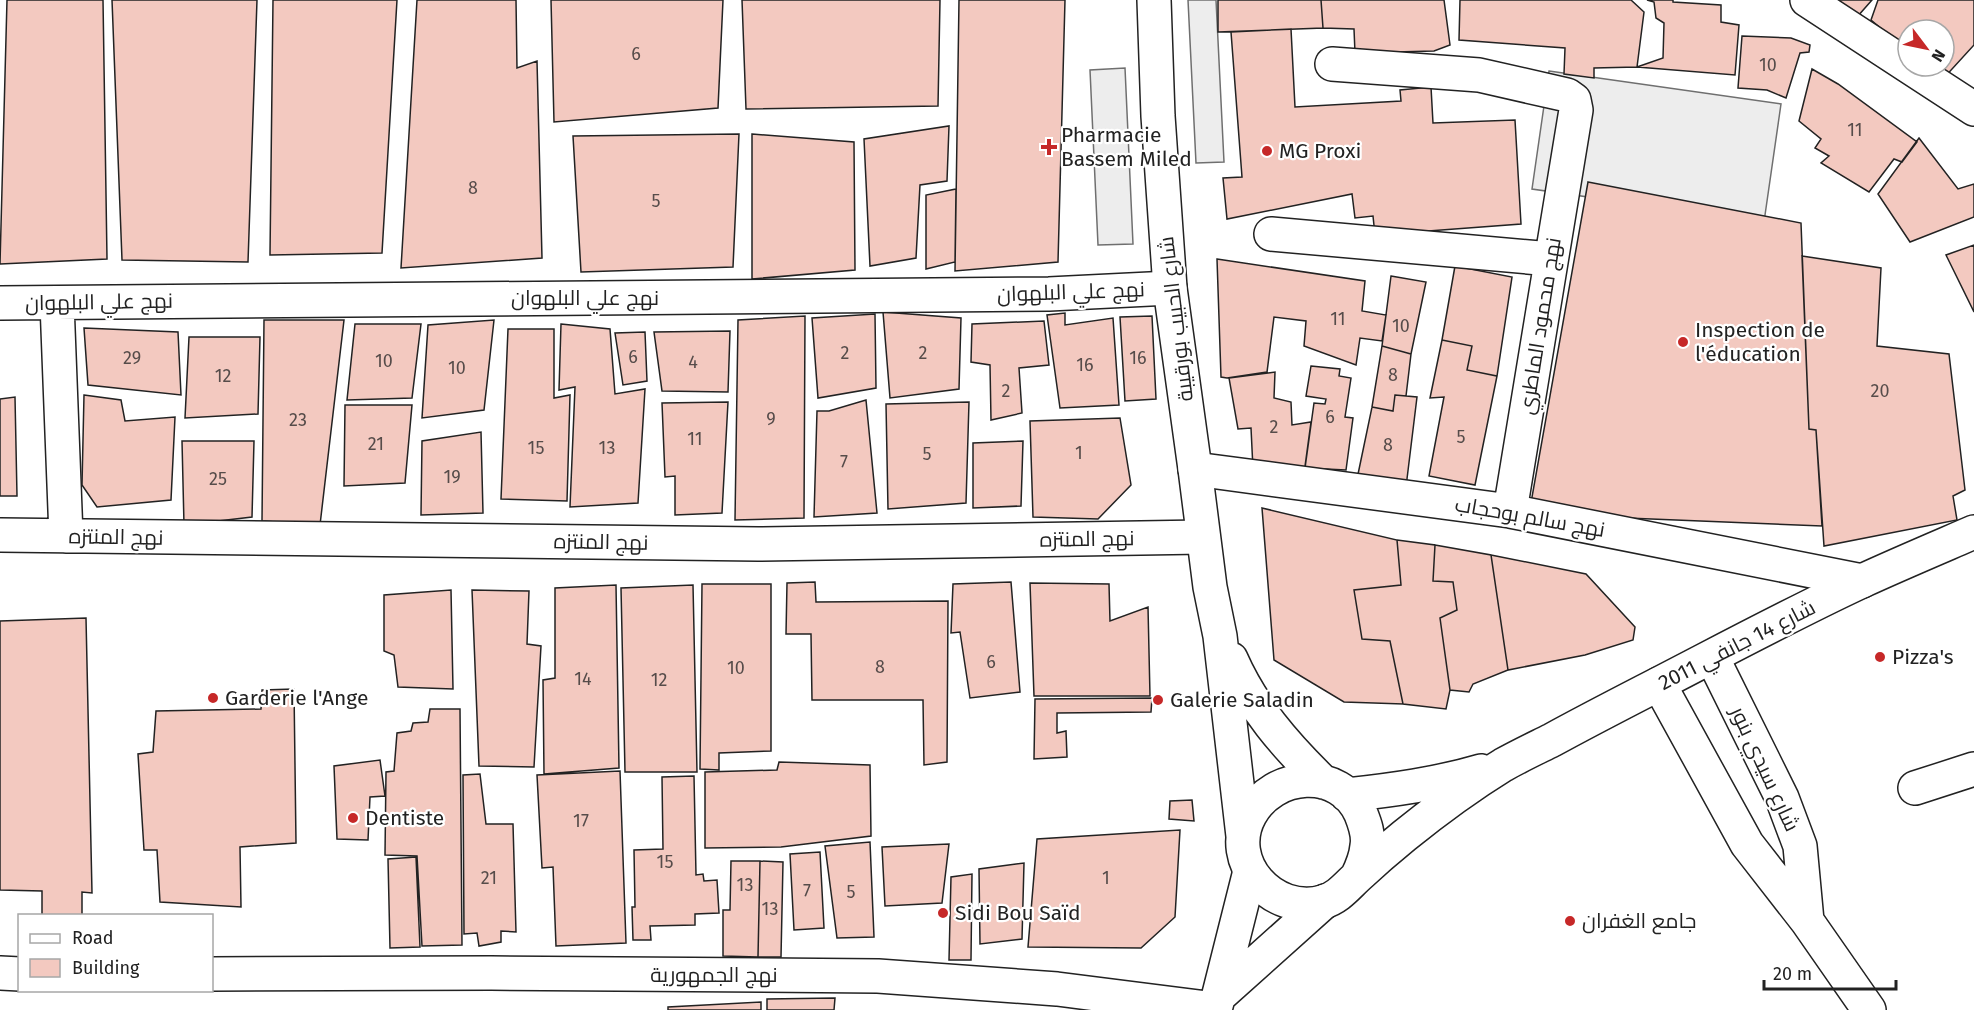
<svg xmlns="http://www.w3.org/2000/svg" width="1974" height="1010" font-family="'Fira Sans',Cairo,sans-serif">
  <style>
    .parking { fill: #ededed; stroke: #6f6f6f; stroke-width: 1.5 }
    .building { fill: #f3c9c0; stroke: #222; stroke-width: 1.5 }
    .lines { fill: none; stroke-linecap: round; stroke-linejoin: round }
    .minor-casing { stroke: #222; stroke-width: 36 }
    .major-casing { stroke: #222; stroke-width: 36 }
    .minor { stroke: #fff; stroke-width: 33 }
    .major { stroke: #fff; stroke-width: 33 }
    .poi-dot { fill: #c62828; stroke: #fff; stroke-width: 2 }
    .labels { text-anchor: middle; stroke-width: 4.5; stroke-linejoin: round; paint-order: stroke }
    .number-label { font-size: 18px; fill: #564c4a }
    .poi-label { font-size: 21px; fill: #222; stroke: #fff; text-anchor: start }
    .street-label { font-size: 21px; fill: #222; stroke: #fff }
  </style>
  <rect width="100%" height="100%" fill="#fff"/>
  <path class="parking" d="M1188 0H1216L1224 162 1196 163Z
    M1125 68 1133 244 1098 245 1090 70Z
    M1549 71 1781 104 1764 222 1532 189Z"/>
  <path class="building" d="M7 0H103L107 259 0 264Z
    M112 0H257L248 262 122 260Z
    M273 0H397L382 253 270 255Z
    M417 0H516L517 68 537 61 542 258 401 268Z
    M551 0H723L718 108 554 122Z
    M742 0H940L938 106 746 109Z
    M959 0H1065L1058 262 955 271Z
    M1218 0H1321L1323 28 1218 32Z
    M1321 0H1444L1450 45 1434 51 1355 53 1354 29 1323 28Z
    M1460 0H1631L1644 12 1637 67 1594 68V78L1564 74 1565 48 1459 40Z
    M1647 0H1673V2L1721 5V22L1739 25 1735 75 1637 67 1663 58 1664 23 1656 18 1654 2Z
    M1824 0H1872L1857 17Z
    M1878 0H1974V45L1942 80 1926 66H1944V30H1908V51L1871 20Z
    M1291 29 1295 107 1401 101 1400 90 1431 87 1433 123 1515 120 1521 224 1375 235 1373 216 1355 218 1352 194 1227 219 1223 178 1242 177 1231 32Z
    M1742 36 1791 38 1810 45 1809 52 1800 53 1786 98 1767 90 1738 88Z
    M1812 69 1838 84 1917 142 1902 162 1894 159 1869 192 1821 163 1829 156 1815 148 1821 139 1799 121Z
    M949 126 947 181 920 185 916 258 870 266 864 139Z
    M739 134 733 267 581 272 573 136Z
    M752 134 854 142 855 270 752 279Z
    M1919 138 1958 189 1974 184V217L1910 242 1878 194Z
    M1588 182 1801 223 1809 429 1816 430 1822 526 1529 514Z
    M956 189 955 262 926 269V195Z
    M1974 245V312L1946 255Z
    M1802 256 1881 268 1877 346 1949 354 1965 490 1953 496 1957 520 1824 546 1816 430 1809 429Z
    M1217 259 1365 281 1362 311 1386 315 1382 341 1360 338 1356 365 1304 346 1306 321 1274 317 1267 372 1227 378 1221 377Z
    M1455 266 1512 277 1497 376 1467 370 1472 346 1442 340Z
    M1391 276 1426 282 1411 354 1382 346Z
    M883 312 961 318 959 389 890 398Z
    M1065 313V325L1113 318 1119 405 1060 408 1047 315Z
    M875 314 876 388 818 398 812 318Z
    M805 316 804 518 735 520 738 320Z
    M1152 316 1156 399 1125 401 1120 317Z
    M264 320H344L320 525 262 521Z
    M494 320 484 410 422 418 428 325Z
    M1044 321 1049 365 1019 368 1022 413 991 420 990 365 971 362 972 324Z
    M355 324H421L412 398 347 400Z
    M561 324 610 329 615 394 645 389 638 503 570 507 575 387 559 390Z
    M84 328 178 332 181 395 88 385Z
    M508 329H554V398L570 395 567 501 501 499Z
    M730 331 728 392 662 391 654 332Z
    M645 332 647 381 623 385 615 333Z
    M189 337H260L258 414 185 418Z
    M1442 340 1472 346 1467 370 1497 376 1475 485 1429 476 1444 397 1430 398Z
    M1382 346 1411 354 1406 396 1395 395 1393 411 1372 407Z
    M1311 366 1340 369 1339 376 1351 378 1345 417 1353 418 1346 470 1305 468 1314 403 1325 404 1326 399 1306 396Z
    M1275 372 1274 398 1291 402 1292 425 1311 422 1303 481 1253 469 1251 428 1238 429 1229 378Z
    M84 395 121 400 125 421 175 417 171 500 97 507 82 485Z
    M1395 395 1417 397 1406 487 1357 479 1372 407 1393 411Z
    M15 397 17 496H0V399Z
    M866 400 877 513 814 517 817 411H829Z
    M728 402 722 513 675 515V476L665 477 662 403Z
    M969 402 966 503 888 509 886 404Z
    M345 405H412L405 483 344 486Z
    M1120 418 1131 485 1098 519 1033 517 1030 421Z
    M481 432 483 513 421 515 422 441Z
    M182 441H254L252 517 184 525Z
    M1023 441 1021 506 973 508V443Z
    M1262 508 1397 540 1401 585 1354 590 1362 639 1390 641 1403 704 1344 702 1274 660Z
    M1397 540 1435 545 1433 581 1453 582 1457 610 1440 618 1450 690 1446 709 1403 704 1390 641 1362 639 1354 590 1401 585Z
    M1435 545 1491 555 1508 670 1473 684 1469 692 1450 690 1440 618 1457 610 1453 582 1433 581Z
    M1491 555 1586 574 1635 627 1633 640 1585 655 1508 670Z
    M815 582 816 602 948 601 947 762 924 765 923 700H812L811 634H786L787 583Z
    M1011 582 1020 692 970 698 960 632 951 633 953 584Z
    M1030 583 1109 584 1110 621 1148 607 1150 696H1034Z
    M702 584H771V751L719 753V770L700 769Z
    M616 585 619 768 544 774 543 680 555 678V588Z
    M693 585 697 772H625L621 588Z
    M451 590 453 689 398 687 394 655 384 651V595Z
    M472 590 529 591 527 644 541 646 534 767 479 766Z
    M86 618 92 893 82 892V916H42V891L0 890V621Z
    M294 689 296 843 240 847 241 907 160 902 157 850H144L138 754 153 752 156 711 261 709 262 690Z
    M1152 698 1151 712 1057 713V733L1066 731 1067 757 1034 759 1035 699Z
    M430 709H460L462 945 422 946 417 856 385 855 386 772 394 771 397 733 411 731 413 723 428 722Z
    M380 760 385 796 370 797 368 840 337 839 334 766Z
    M779 762 870 765 871 836 781 847 705 848V772L777 770Z
    M620 771 626 943 556 946 553 867 542 868 537 775Z
    M480 774 486 824H513L516 932 501 931V942L479 946 477 933 464 934 463 775Z
    M694 776 696 875 703 874 704 881 717 880 719 913 695 914V925L650 926 651 940H633L632 907H635L634 850 663 849 662 777Z
    M1192 800 1194 821 1169 819 1170 801Z
    M1180 830 1175 917 1141 948 1028 947 1037 839Z
    M870 842 874 937 837 938 825 846Z
    M949 844 942 903 885 906 882 847Z
    M820 852 824 928 794 930 790 854Z
    M416 857 420 947 390 948 388 859Z
    M731 861H760L758 957 723 956V910H730Z
    M760 861 783 862 781 957H758Z
    M1024 863 1022 939 980 944 979 869Z
    M972 874 971 960H949L951 877Z
    M835 998 834 1010H767V999Z
    M761 1002V1010H668V1007Z"/>
  <g class="lines">
    <defs>
      <path id="minor" d="M1807 0 1908 66
        M1332 64 1479 75 1567 95 1574 100 1576 110 1510 511
        M1908 66 1974 109
        M1271 234 1551 259
        M0 303 1049 294 1170 288
        M57 303 66 536
        M1195 469 1510 511 1862 581
        M0 535 758 544 1203 537
        M1712 657 1782 798 1800 846 1807 921
        M1659 684 1747 844 1807 921 1869 1010
        M1915 788 1974 769
        M0 973 20 974
        M212 974 491 973 878 976 1057 989 1215 1009
        M1219 996 1325 901
        M1215 1010 1250 871"/>
      <path id="major" d="M1154 0 1158 116 1170 288 1195 469 1210 587 1220 636 1243 836
        M1231 659C1252 707 1285 745 1323 782
        M1347 795C1392 790 1437 784 1481 771
        M1357 877C1362 867 1366 857 1367 846 1369 835 1365 824 1361 814 1340 766 1273 772 1250 815 1224 862 1273 916 1323 902 1338 898 1347 886 1358 876 1373 862 1388 849 1404 836 1435 811 1469 786 1503 765 1519 756 1536 748 1552 740 1583 723 1614 707 1645 691 1717 654 1789 615 1862 581 1899 564 1937 548 1974 532"/>
    </defs>
    <use href="#minor" class="minor-casing"/>
    <use href="#major" class="major-casing"/>
    <use href="#minor" class="minor"/>
    <use href="#major" class="major"/>
  </g>
  <g class="poi-dot">
    <path d="M1046 138h6v6h6v6h-6v6h-6v-6h-6v-6h6z"/>
    <circle cx="1267" cy="151" r="6"/>
    <circle cx="1683" cy="342" r="6"/>
    <circle cx="1880" cy="657" r="6"/>
    <circle cx="213" cy="698" r="6"/>
    <circle cx="1158" cy="700" r="6"/>
    <circle cx="353" cy="818" r="6"/>
    <circle cx="943" cy="913" r="6"/>
    <circle cx="1570" cy="921" r="6"/>
  </g>
  <g class="labels">
    <g class="number-label">
      <text x="636" y="60">6</text>
      <text x="1768" y="71">10</text>
      <text x="1855" y="136">11</text>
      <text x="473" y="194">8</text>
      <text x="656" y="207">5</text>
      <text x="1338" y="325">11</text>
      <text x="1401" y="332">10</text>
      <text x="845" y="359">2</text>
      <text x="923" y="359">2</text>
      <text x="633" y="363">6</text>
      <text x="132" y="364">29</text>
      <text x="1138" y="364">16</text>
      <text x="384" y="367">10</text>
      <text x="693" y="368">4</text>
      <text x="1085" y="371">16</text>
      <text x="457" y="374">10</text>
      <text x="1393" y="381">8</text>
      <text x="223" y="382">12</text>
      <text x="1006" y="397">2</text>
      <text x="1880" y="397">20</text>
      <text x="1330" y="423">6</text>
      <text x="771" y="425">9</text>
      <text x="298" y="426">23</text>
      <text x="1274" y="433">2</text>
      <text x="1461" y="443">5</text>
      <text x="695" y="445">11</text>
      <text x="376" y="450">21</text>
      <text x="1388" y="451">8</text>
      <text x="536" y="454">15</text>
      <text x="607" y="454">13</text>
      <text x="1079" y="459">1</text>
      <text x="927" y="460">5</text>
      <text x="844" y="468">7</text>
      <text x="452" y="483">19</text>
      <text x="218" y="485">25</text>
      <text x="991" y="668">6</text>
      <text x="880" y="673">8</text>
      <text x="736" y="674">10</text>
      <text x="583" y="685">14</text>
      <text x="659" y="686">12</text>
      <text x="581" y="827">17</text>
      <text x="665" y="868">15</text>
      <text x="489" y="884">21</text>
      <text x="1106" y="884">1</text>
      <text x="745" y="891">13</text>
      <text x="807" y="897">7</text>
      <text x="851" y="898">5</text>
      <text x="770" y="915">13</text>
    </g>
    <g class="poi-label">
      <text x="1061" y="142">Pharmacie<tspan x="1061" dy="24">Bassem Miled</tspan></text>
      <text x="1279" y="158">MG Proxi</text>
      <text x="1695" y="337">Inspection de<tspan x="1695" dy="24">l'éducation</tspan></text>
      <text x="1892" y="664">Pizza's</text>
      <text x="225" y="705">Garderie l'Ange</text>
      <text x="1170" y="707">Galerie Saladin</text>
      <text x="365" y="825">Dentiste</text>
      <text x="955" y="920">Sidi Bou Saïd</text>
      <text x="1582" y="928">جامع الغفران</text>
    </g>
    <g class="street-label">
      <text transform="translate(1071 292) rotate(-2)" y="7">نهج علي البلهوان</text>
      <text x="585" y="305">نهج علي البلهوان</text>
      <text transform="translate(99 302) rotate(-1)" y="7">نهج علي البلهوان</text>
      <text transform="translate(1176 319) rotate(-97)" y="7">شارع الحبيب بورقيبة</text>
      <text transform="translate(1540 326) rotate(-81)" y="7">نهج محمود الماطري</text>
      <text transform="translate(1530 517) rotate(10)" y="7">نهج سالم بوحجاب</text>
      <text transform="translate(116 537) rotate(1)" y="7">نهج المنتزه</text>
      <text transform="translate(1087 539) rotate(-1)" y="7">نهج المنتزه</text>
      <text transform="translate(601 542) rotate(1)" y="7">نهج المنتزه</text>
      <text transform="translate(1737 645) rotate(-27)" y="7">شارع 14 جانفي 2011</text>
      <text transform="translate(1765 769) rotate(65)" y="7">شارع سيدي بنور</text>
      <text x="714" y="982">نهج الجمهورية</text>
    </g>
  </g>
  <rect x="18" y="914" width="195" height="78" fill="#ffffff" stroke="#a7a7a7" stroke-width="1.5"/>
  <rect x="30" y="934" width="30" height="9" fill="#ffffff" stroke="#a7a7a7" stroke-width="1.5"/>
  <text x="72" y="944" font-size="18" fill="#222222">Road</text>
  <rect x="30" y="959" width="30" height="18" fill="#f3c9c0" stroke="#a7a7a7" stroke-width="1.5"/>
  <text x="72" y="974" font-size="18" fill="#222222">Building</text>
  <g transform="translate(1926 48) rotate(122)"><circle r="28" fill="#ffffff" stroke="#a7a7a7" stroke-width="1.5"/>
  <path d="M0-4.5L10 22L0 15L-10 22Z" fill="#c62828"/>
  <text y="-9" font-size="16" font-weight="bold" text-anchor="middle" fill="#222222">N</text>
  </g>
  <path d="M1764 980v9h132v-9" fill="none" stroke="#222222" stroke-width="3"/>
  <text x="1773" y="980" font-size="18" fill="#222222" stroke="#ffffff" stroke-width="4.5" paint-order="stroke">20 m</text>
</svg>
